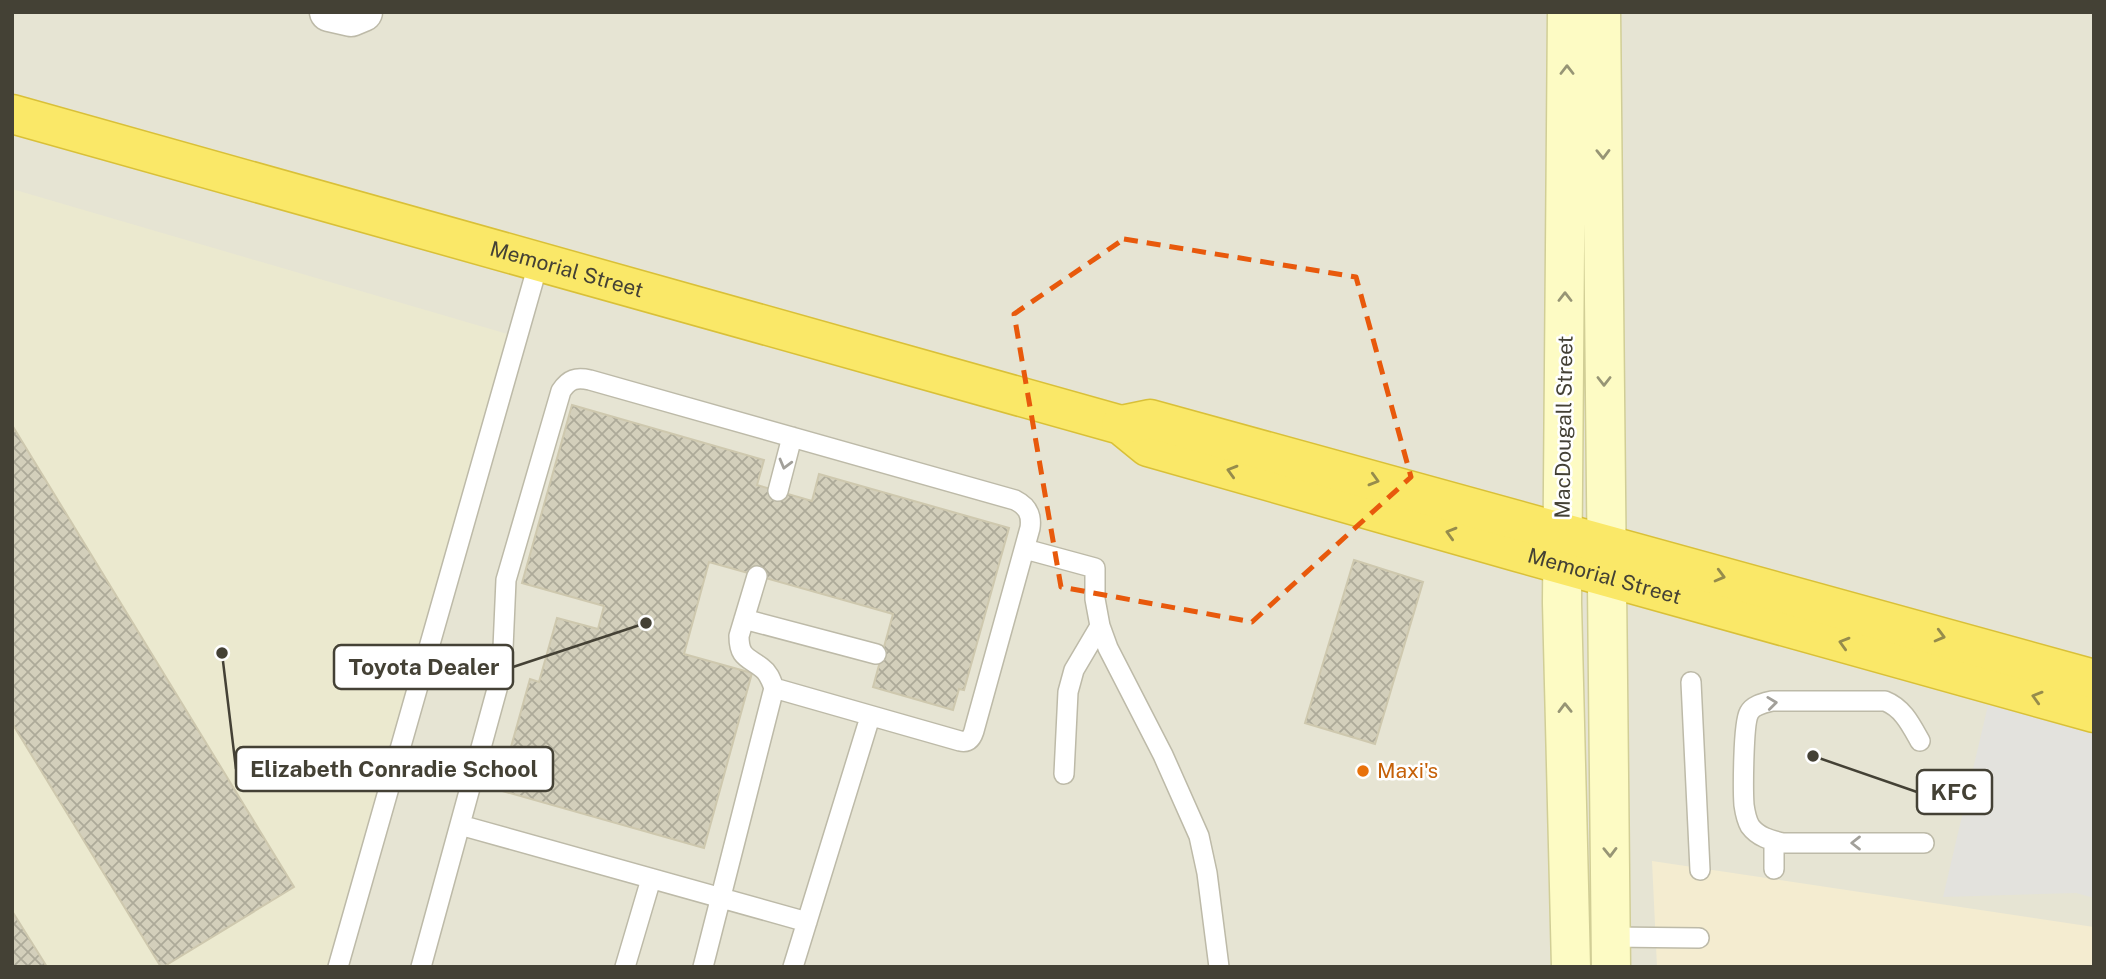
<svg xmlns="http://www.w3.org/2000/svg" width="2106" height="979" font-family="'Public Sans',sans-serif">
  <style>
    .residential { fill: #e6e4d3 }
    .commercial { fill: #f4ecd0 }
    .education { fill: #ebe9cf }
    .parking { fill: #e3e2dd }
    .building { fill: url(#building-cross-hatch); stroke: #cec8ae; stroke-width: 2 }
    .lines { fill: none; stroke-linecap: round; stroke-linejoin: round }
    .lane-casing { stroke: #bdbaa8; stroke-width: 22 }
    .street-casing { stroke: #bdbaa8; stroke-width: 41 }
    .secondary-casing { stroke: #d1ce96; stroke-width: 41 }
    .highway-casing { stroke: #d9c038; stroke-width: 41 }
    .lane { stroke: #fff; stroke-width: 19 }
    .street { stroke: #fff; stroke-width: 38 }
    .secondary { stroke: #fdfbc4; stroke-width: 38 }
    .highway { stroke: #fae868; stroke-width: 38 }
    .oneway { stroke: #979575 }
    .oneway2 { stroke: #a2a09a }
    .oneway3 { stroke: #968c4c }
    .marked { fill: none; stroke: #e8590c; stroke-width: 5; stroke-dasharray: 14 9; stroke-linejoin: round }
    .food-dot { fill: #e8710a; stroke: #fff; stroke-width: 2.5 }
    .labels { text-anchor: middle; stroke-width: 5; stroke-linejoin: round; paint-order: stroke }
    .street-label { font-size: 21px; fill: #444135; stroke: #fff }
    .food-label { font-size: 21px; fill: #c56008; stroke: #fff; text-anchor: start }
    .leader { fill: none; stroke: #444135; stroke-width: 2.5 }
    .callout-dot { fill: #444135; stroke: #fff; stroke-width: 2.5 }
    .callout { fill: #fff; stroke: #444135; stroke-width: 2.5 }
    .callout-label { font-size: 23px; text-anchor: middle; font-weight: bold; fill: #444135 }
  </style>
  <defs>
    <pattern id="building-cross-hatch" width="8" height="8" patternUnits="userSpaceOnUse" patternTransform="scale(1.75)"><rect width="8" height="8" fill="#d3cfbb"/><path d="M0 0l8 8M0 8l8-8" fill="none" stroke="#adaa99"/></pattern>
  </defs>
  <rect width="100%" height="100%" fill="#f2f1e5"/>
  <path class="residential" d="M12 12H2094V967H12Z"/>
  <path class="commercial" d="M1652 861 2094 927V967H1657Z"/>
  <path class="education" d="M12 189 521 338 341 967H12Z"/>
  <path class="parking" d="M1989 701 2094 729V898L2076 893 1943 897Z"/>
  <path class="building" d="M572 405 764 460 757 485 812 501 819 474 1009 528 964 690 959 689 953 710 873 687 893 614 709 562 684 654 752 673 704 848 499 790 530 679 539 682 557 618 598 629 604 606 522 583Z
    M12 425 294 887 163 967H161L12 723Z
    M1354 560 1423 582 1375 744 1305 723Z
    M12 911 47 967H12Z"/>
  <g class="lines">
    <defs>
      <path id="lane" d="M778 491 792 437
        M1025 549 1095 568V599L1100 626 1108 648 1163 755 1199 836 1207 873 1219 967
        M744 619 876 654
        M1691 682 1700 870
        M1920 741C1911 725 1903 708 1885 701H1772C1764 703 1753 705 1749 713 1743 724 1743 791 1744 805 1745 812 1746 819 1750 826 1758 837 1770 840 1783 843H1924
        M1064 774 1068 692 1074 670 1100 626
        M460 825 807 922
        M1774 869V841
        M1611 937 1699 938
        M338 967 539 261
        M421 967 502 671 506 580 561 391C569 379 576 377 590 380L1015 500C1027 506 1032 514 1030 528L975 727C973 736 970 743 960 741L774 688
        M625 967 651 879
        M703 967 774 688C771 680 769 673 762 668 748 657 739 658 739 636L757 576
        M793 967 870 717"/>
      <path id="street" d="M329 12 351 17 363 12"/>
      <path id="secondary" d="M1567 12 1562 603 1571 967
        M1601 12 1611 967"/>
      <g id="highway">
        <path id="s1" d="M12 114 1121 425 1148 447 1517 552 2094 713"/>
        <path d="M1121 425 1150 419 2094 679"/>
      </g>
    </defs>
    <use href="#lane" class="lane-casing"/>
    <use href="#street" class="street-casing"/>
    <use href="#secondary" class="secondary-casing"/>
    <use href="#highway" class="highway-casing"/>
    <use href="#lane" class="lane"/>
    <use href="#street" class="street"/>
    <use href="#secondary" class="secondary"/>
    <use href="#highway" class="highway"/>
  </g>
  <defs><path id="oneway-chevron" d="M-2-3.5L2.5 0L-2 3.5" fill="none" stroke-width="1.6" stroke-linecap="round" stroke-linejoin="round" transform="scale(1.75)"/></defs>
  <g class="oneway">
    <use href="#oneway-chevron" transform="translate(1567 70) rotate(-90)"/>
    <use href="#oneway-chevron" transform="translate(1603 154) rotate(89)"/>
    <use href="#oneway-chevron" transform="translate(1565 297) rotate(-90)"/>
    <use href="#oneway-chevron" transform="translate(1604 381) rotate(90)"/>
    <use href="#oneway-chevron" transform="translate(1565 708) rotate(-91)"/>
    <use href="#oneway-chevron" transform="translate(1610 852) rotate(89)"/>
  </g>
  <g class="oneway2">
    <use href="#oneway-chevron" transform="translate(785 464) rotate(105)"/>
    <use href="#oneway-chevron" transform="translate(1772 703) rotate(-7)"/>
    <use href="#oneway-chevron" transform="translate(1856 843) rotate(-180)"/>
  </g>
  <g class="oneway3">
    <use href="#oneway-chevron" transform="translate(1232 471) rotate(-164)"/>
    <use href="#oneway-chevron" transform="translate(1374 480) rotate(16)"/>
    <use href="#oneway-chevron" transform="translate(1451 533) rotate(-164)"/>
    <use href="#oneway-chevron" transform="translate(1720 576) rotate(15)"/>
    <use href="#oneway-chevron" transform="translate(1940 636) rotate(15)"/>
    <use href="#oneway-chevron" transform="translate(1844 643) rotate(-164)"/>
    <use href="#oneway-chevron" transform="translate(2037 697) rotate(-164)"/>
  </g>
  <path class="marked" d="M1124 239 1356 277 1411 477 1252 622 1061 587 1014 314Z"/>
  <circle class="food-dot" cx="1363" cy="771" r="7"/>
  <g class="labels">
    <g class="street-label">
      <text dy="7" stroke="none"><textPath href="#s1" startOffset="576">Memorial Street</textPath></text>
      <text transform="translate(1564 427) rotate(-89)" y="7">MacDougall Street</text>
      <text dy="7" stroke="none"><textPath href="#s1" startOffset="1661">Memorial Street</textPath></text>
    </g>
    <g class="food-label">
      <text x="1377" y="778">Maxi's</text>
    </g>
  </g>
  <path class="leader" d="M646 623L513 667M222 653L236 769M1813 756L1917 792"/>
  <g class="callout-dot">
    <circle cx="646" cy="623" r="7"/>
    <circle cx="222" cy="653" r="7"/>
    <circle cx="1813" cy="756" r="7"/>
  </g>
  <g class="callout">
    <rect x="334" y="645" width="179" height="44" rx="7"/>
    <rect x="236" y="747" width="317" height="44" rx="7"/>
    <rect x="1917" y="770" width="75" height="44" rx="7"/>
  </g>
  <g class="callout-label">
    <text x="424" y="675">Toyota Dealer</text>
    <text x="394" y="777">Elizabeth Conradie School</text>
    <text x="1954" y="800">KFC</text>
  </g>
  <rect width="2106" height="979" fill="none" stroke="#444135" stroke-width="28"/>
</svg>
